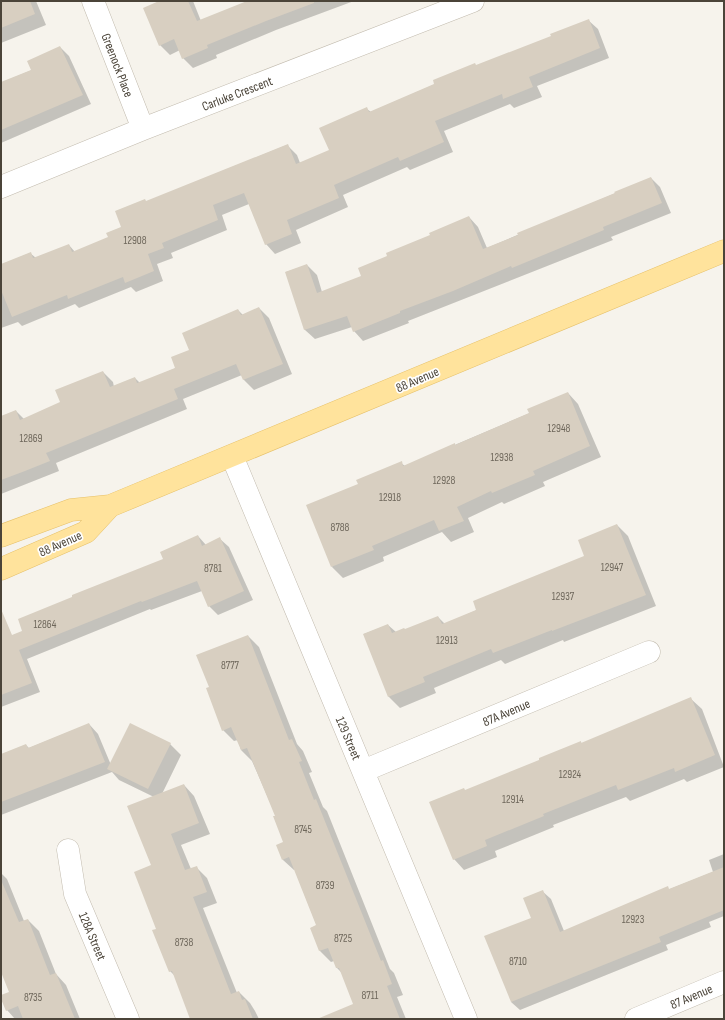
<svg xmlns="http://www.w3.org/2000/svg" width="725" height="1020" font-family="'Sofia Sans Condensed',sans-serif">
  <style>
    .shadow { fill: #0003 }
    .building { fill: #d8cfc1 }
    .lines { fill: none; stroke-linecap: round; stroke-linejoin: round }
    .minor-casing { stroke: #c2bbae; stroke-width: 23 }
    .major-casing { stroke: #e6c16a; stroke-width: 23 }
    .minor { stroke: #fff; stroke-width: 22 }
    .major { stroke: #ffe39c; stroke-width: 22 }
    .labels { text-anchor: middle; stroke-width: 3.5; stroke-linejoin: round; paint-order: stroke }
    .number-label { font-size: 11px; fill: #6e675b }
    .street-label { font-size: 13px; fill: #4b4439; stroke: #fff }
  </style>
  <rect width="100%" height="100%" fill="#f6f3ec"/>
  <path class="shadow" d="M1 1H36L46 25 1 43Z
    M161 1H193L201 21 250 1H354L276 30 216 55 217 58 193 68 183 58 180 50 170 55 160 45Z
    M588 20 598 29 609 58 537 86 542 97 514 108 510 104 444 131 453 152 410 170 407 167 343 195 348 207 296 230 301 243 275 254 266 244 249 204 222 215 227 230 171 253 173 258 157 264 163 281 136 292 131 287 79 308 75 304 22 326 18 322 1 328V265L30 253 36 258 69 245 75 252 109 238 123 227 146 202 287 145 297 155 300 163 330 151 367 109 371 112 477 66 552 37Z
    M60 47 69 56 91 104 1 143V83L32 70Z
    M651 178 660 187 671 213 611 237 613 240 408 321 409 323 363 341 354 331 352 327 315 339 305 330 286 272 307 265 317 275 322 292 363 276 389 257 469 217 478 227 487 248Z
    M259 308 269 318 292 374 254 390 244 380 242 375 183 399 187 409 56 463 59 471 1 494V430L16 411 24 419 62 403 103 372 113 382 114 387 135 378 140 383 176 368 191 350 238 310 243 315Z
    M568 393 578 404 601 457 543 482 545 486 504 504 502 502 468 518 474 532 451 542 442 532 383 557 384 561 343 578 332 567 359 484 401 463 405 466 530 413Z
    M617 525 628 536 656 606 564 642 563 640 505 664 501 660 434 688 436 693 400 708 389 697 364 634 388 625 396 632 405 630 438 617 445 624 477 610 586 556Z
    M198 536 206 545 220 539 229 547 253 600 218 615 209 606 202 591 151 610 150 609 27 659 40 692 1 707V640L24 631 164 560Z
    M248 636 259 647 297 744 303 751 312 772 309 773 323 807 327 811 390 969 394 973 403 995 397 997 406 1019H351L354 1004 342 973 337 968 334 961 331 962 320 951 311 928 317 926 295 870H294L283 860 284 843 276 816 252 761 241 750 238 740 234 741 223 730 210 688Z
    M691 699 702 709 724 767 687 782 684 779 630 801 626 797 553 825 554 827 495 851 497 857 464 870 454 859 465 791 541 760 581 742 582 744Z
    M89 724 98 734 111 765 170 744 181 755 162 794 184 785 194 796 210 834 181 845 191 869 196 867 207 878 217 903 203 908 237 993 239 992 250 1003 255 1011 259 1019H191L175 976 170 971 157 929 152 865 154 797 119 780 112 772 1 815V755L26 745 29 748Z
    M724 854V916L709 922 711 927 666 945 668 950 520 1010 511 1002 532 918 542 891 551 899 564 931 713 872 709 860Z
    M1 873 7 879 24 921 28 920 39 931 56 974 66 985 80 1019H15L7 1010 10 993 1 969Z"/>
  <path class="building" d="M1 1H30L35 14 1 28Z
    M159 1H188L197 21 247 1H314V3L266 21 207 45 208 48 182 59 174 39 159 46 143 8Z
    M589 19 600 48 529 77 533 87 503 99 502 94 435 121 444 142 400 161 398 157 334 185 339 198 287 220 292 234 265 245 244 193 213 205 218 220 162 243 164 248 148 254 154 271 125 283 123 277 68 299 67 295 12 317 1 290V264L31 252 33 258 69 244 72 252 108 237 106 233 121 227 115 211 145 199 146 201 288 144 296 164 329 150 319 128 367 107 369 112 434 84 433 80 475 63 476 65 551 36 550 34Z
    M60 46 83 95 1 130V82L31 70 27 61Z
    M651 177 662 203 603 227 604 230 512 268 511 266 453 291 400 311V313L353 332 347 316 304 330 285 272 307 264 317 293 361 276 358 268 387 256 386 253 430 235 429 233 469 216 483 249 518 235 517 233 615 193 614 192Z
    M259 307 283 364 243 380 236 364 174 389 178 399 46 453 50 461 25 471 1 480V416L16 410 20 420 60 402 55 390 103 371 110 387 135 377 137 383 175 368 171 357 189 350 182 333 238 309 241 315Z
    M568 392 590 446 533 471 535 475 492 493 491 491 457 507 464 521 439 531 434 520 372 546 374 550 331 567 306 505 358 484 356 480 402 461 403 466 455 443V445L529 413 527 409Z
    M617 524 646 595 552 631V630L493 653 491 649 423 677 425 682 388 697 363 634 388 624 392 633 404 628 405 629 438 616 442 624 476 610 473 601 584 556 578 540Z
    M198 535 202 546 220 537 244 591 208 607 197 581 142 602 141 601 19 650 32 683 1 695V609L12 635 22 631 18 619 72 597V595L163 559 160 552Z
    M248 635 289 740 292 739 302 761 299 762 314 800 316 799 381 961 383 960 392 984 387 986 400 1019H317L353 1004 339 968H336L328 948 319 951 310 928 316 925 289 857 282 860 276 845 283 842 273 816H275L247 748 241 750 231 727 222 731 206 688 209 687 196 655Z
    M691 697 715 755 675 772 674 768 618 790 616 785 543 814 544 816 485 840 487 846 453 860 429 802 464 788 465 790 539 760V758L581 741V743Z
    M89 723 105 762 1 802V754L26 744 28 748Z
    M130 723 171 743 148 789 107 769Z
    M184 784 199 823 171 834 185 870 197 866 207 892 193 897 231 994 239 991 242 1000 245 999 253 1019H190L172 971 169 972 152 930 156 929 134 872 151 865 127 806Z
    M724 867V910L659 937 661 942 511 1002 484 936 531 918 523 898 543 890 560 932 668 886 669 889Z
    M1 880 19 922 28 919 50 975 56 973 75 1019H23L18 1006 6 1011 1 999V995L9 992 1 972Z"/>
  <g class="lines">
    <defs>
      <path id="minor" d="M93 1 143 129
        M1 187 143 129 473 1
        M232 456 466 1019
        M363 771 649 652
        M68 850 75 894 128 1019
        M636 1019 724 982"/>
      <path id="major" d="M1 536 71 510 110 506 724 251
        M1 569 86 532 110 506"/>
    </defs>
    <use href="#minor" class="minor-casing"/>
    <use href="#major" class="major-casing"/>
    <use href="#minor" class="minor"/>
    <use href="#major" class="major"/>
  </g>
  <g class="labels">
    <g class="number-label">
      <text x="135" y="244">12908</text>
      <text x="559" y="432">12948</text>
      <text x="31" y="442">12869</text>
      <text x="502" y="461">12938</text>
      <text x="444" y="484">12928</text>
      <text x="390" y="501">12918</text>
      <text x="340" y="531">8788</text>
      <text x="612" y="571">12947</text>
      <text x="213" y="572">8781</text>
      <text x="563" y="600">12937</text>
      <text x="45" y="628">12864</text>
      <text x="447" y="644">12913</text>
      <text x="230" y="669">8777</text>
      <text x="570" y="778">12924</text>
      <text x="513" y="803">12914</text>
      <text x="303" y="833">8745</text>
      <text x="325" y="889">8739</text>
      <text x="633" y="923">12923</text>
      <text x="343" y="942">8725</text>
      <text x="184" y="946">8738</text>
      <text x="518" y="965">8710</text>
      <text x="370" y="999">8711</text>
      <text x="33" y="1001">8735</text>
    </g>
    <g class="street-label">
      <text transform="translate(118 65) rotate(69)" y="5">Greenock Place</text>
      <text transform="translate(237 93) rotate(-21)" y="5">Carluke Crescent</text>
      <text transform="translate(417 379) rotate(-23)" y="5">88 Avenue</text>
      <text transform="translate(60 543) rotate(-24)" y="5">88 Avenue</text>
      <text transform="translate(506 712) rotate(-23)" y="5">87A Avenue</text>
      <text transform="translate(349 738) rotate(67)" y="5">129 Street</text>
      <text transform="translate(93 936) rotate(67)" y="5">128A Street</text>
      <text transform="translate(691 996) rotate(-23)" y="5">87 Avenue</text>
    </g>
  </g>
  <rect width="725" height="1020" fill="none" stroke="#4b4439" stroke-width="4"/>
</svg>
